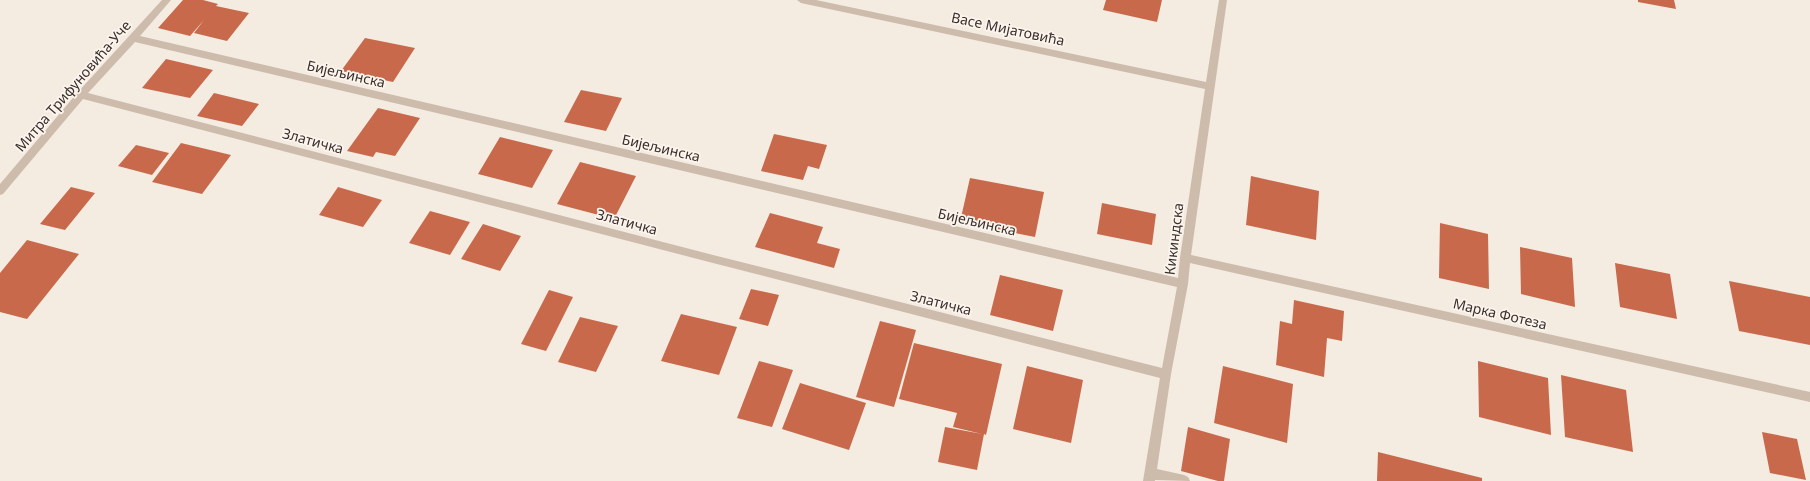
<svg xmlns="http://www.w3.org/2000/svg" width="1810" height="481" font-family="'Noto Sans',sans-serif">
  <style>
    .building { fill: #c8694b }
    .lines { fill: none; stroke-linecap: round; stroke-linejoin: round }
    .street { fill: #cdbbac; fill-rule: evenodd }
    .labels { text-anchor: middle; stroke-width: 3.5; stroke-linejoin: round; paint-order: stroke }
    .street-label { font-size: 14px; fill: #3b302b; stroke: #fbf5ee }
  </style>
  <rect width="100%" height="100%" fill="#f4ebe1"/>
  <path class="building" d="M183 0H203L218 4 216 6 249 13 227 41 194 33 204 20 190 36 158 28Z
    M1106 0H1162L1157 22 1103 10Z
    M1638 0H1674L1676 9 1638 2Z
    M365 38 415 48 393 82 341 71Z
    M166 59 213 70 190 98 142 88Z
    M581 90 622 98 606 131 564 122Z
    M214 93 259 104 242 126 197 116Z
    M378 108 420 118 395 156 376 152 373 157 347 151Z
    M774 134 827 145 819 169 808 166 803 180 761 171Z
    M500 137 553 150 532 188 478 174Z
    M181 143 231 155 202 194 152 182Z
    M136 145 169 153 152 175 118 166Z
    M580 162 636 176 614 219 557 204Z
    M1251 176 1319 191 1316 240 1246 225Z
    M970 178 1044 192 1035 237 960 222Z
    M71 187 95 193 65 230 40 224Z
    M338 187 382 200 363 227 319 215Z
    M1102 203 1156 214 1152 245 1097 234Z
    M430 211 470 222 450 255 409 243Z
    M770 213 823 227 817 243 840 249 834 268 755 247Z
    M1440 223 1488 234 1489 289 1439 278Z
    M483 224 521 236 500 271 461 259Z
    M27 240 79 254 27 319 0 312V273Z
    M1520 247 1572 258 1575 307 1521 294Z
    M1615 263 1670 274 1677 319 1620 307Z
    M1000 275 1063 290 1053 331 990 315Z
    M1729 281 1810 297V345L1739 331Z
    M751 289 779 295 768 326 739 319Z
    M549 290 573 297 546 351 521 344Z
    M1294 300 1344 311 1342 341 1327 338 1324 377 1276 365 1280 321 1292 324Z
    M681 314 737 327 719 375 661 361Z
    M580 317 618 326 596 372 558 362Z
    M880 321 916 330 894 407 856 397Z
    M914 343 1002 364 986 435 984 434 977 470 938 462 945 427 982 434 953 427 957 413 899 399Z
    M759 361 793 370 772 427 737 418Z
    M1478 361 1548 378 1551 435 1479 417Z
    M1027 366 1083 380 1071 443 1013 429Z
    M1223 366 1293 384 1287 443 1214 423Z
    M1561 375 1626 390 1633 452 1565 437Z
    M800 383 866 403 849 450 782 429Z
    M1188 427 1230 439 1224 481H1218L1181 471Z
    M1762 432 1797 439 1806 480 1770 473Z
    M1378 452 1482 478V481H1377Z"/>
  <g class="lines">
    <path class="street" d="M162 0H171L140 36 1178 278 1180 258 1205 89 801 3 797 0H816L1206 82 1219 0H1227L1191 255 1810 392V402L1190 263 1188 284 1171 374 1157 469 1184 475 1188 477 1190 481 1155 480V481H1143L1160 378 713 263 83 99 3 194 0 195V184L78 92ZM135 42 1177 287 1162 368 713 255 88 93Z"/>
  </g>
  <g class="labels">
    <g class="street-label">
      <text transform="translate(1008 29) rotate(12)" y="5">Васе Мијатовића</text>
      <text transform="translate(346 74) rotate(13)" y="5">Бијељинска</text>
      <text transform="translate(73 86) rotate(-49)" y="5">Митра Трифуновића-Уче</text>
      <text transform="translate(313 141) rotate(15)" y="5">Златичка</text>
      <text transform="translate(661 148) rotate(13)" y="5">Бијељинска</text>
      <text transform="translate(627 222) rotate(15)" y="5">Златичка</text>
      <text transform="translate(977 222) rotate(13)" y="5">Бијељинска</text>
      <text transform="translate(1174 239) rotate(-83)" y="5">Кикиндска</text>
      <text transform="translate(941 303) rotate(14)" y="5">Златичка</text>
      <text transform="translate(1500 314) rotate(13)" y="5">Марка Фотеза</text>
    </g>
  </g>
</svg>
